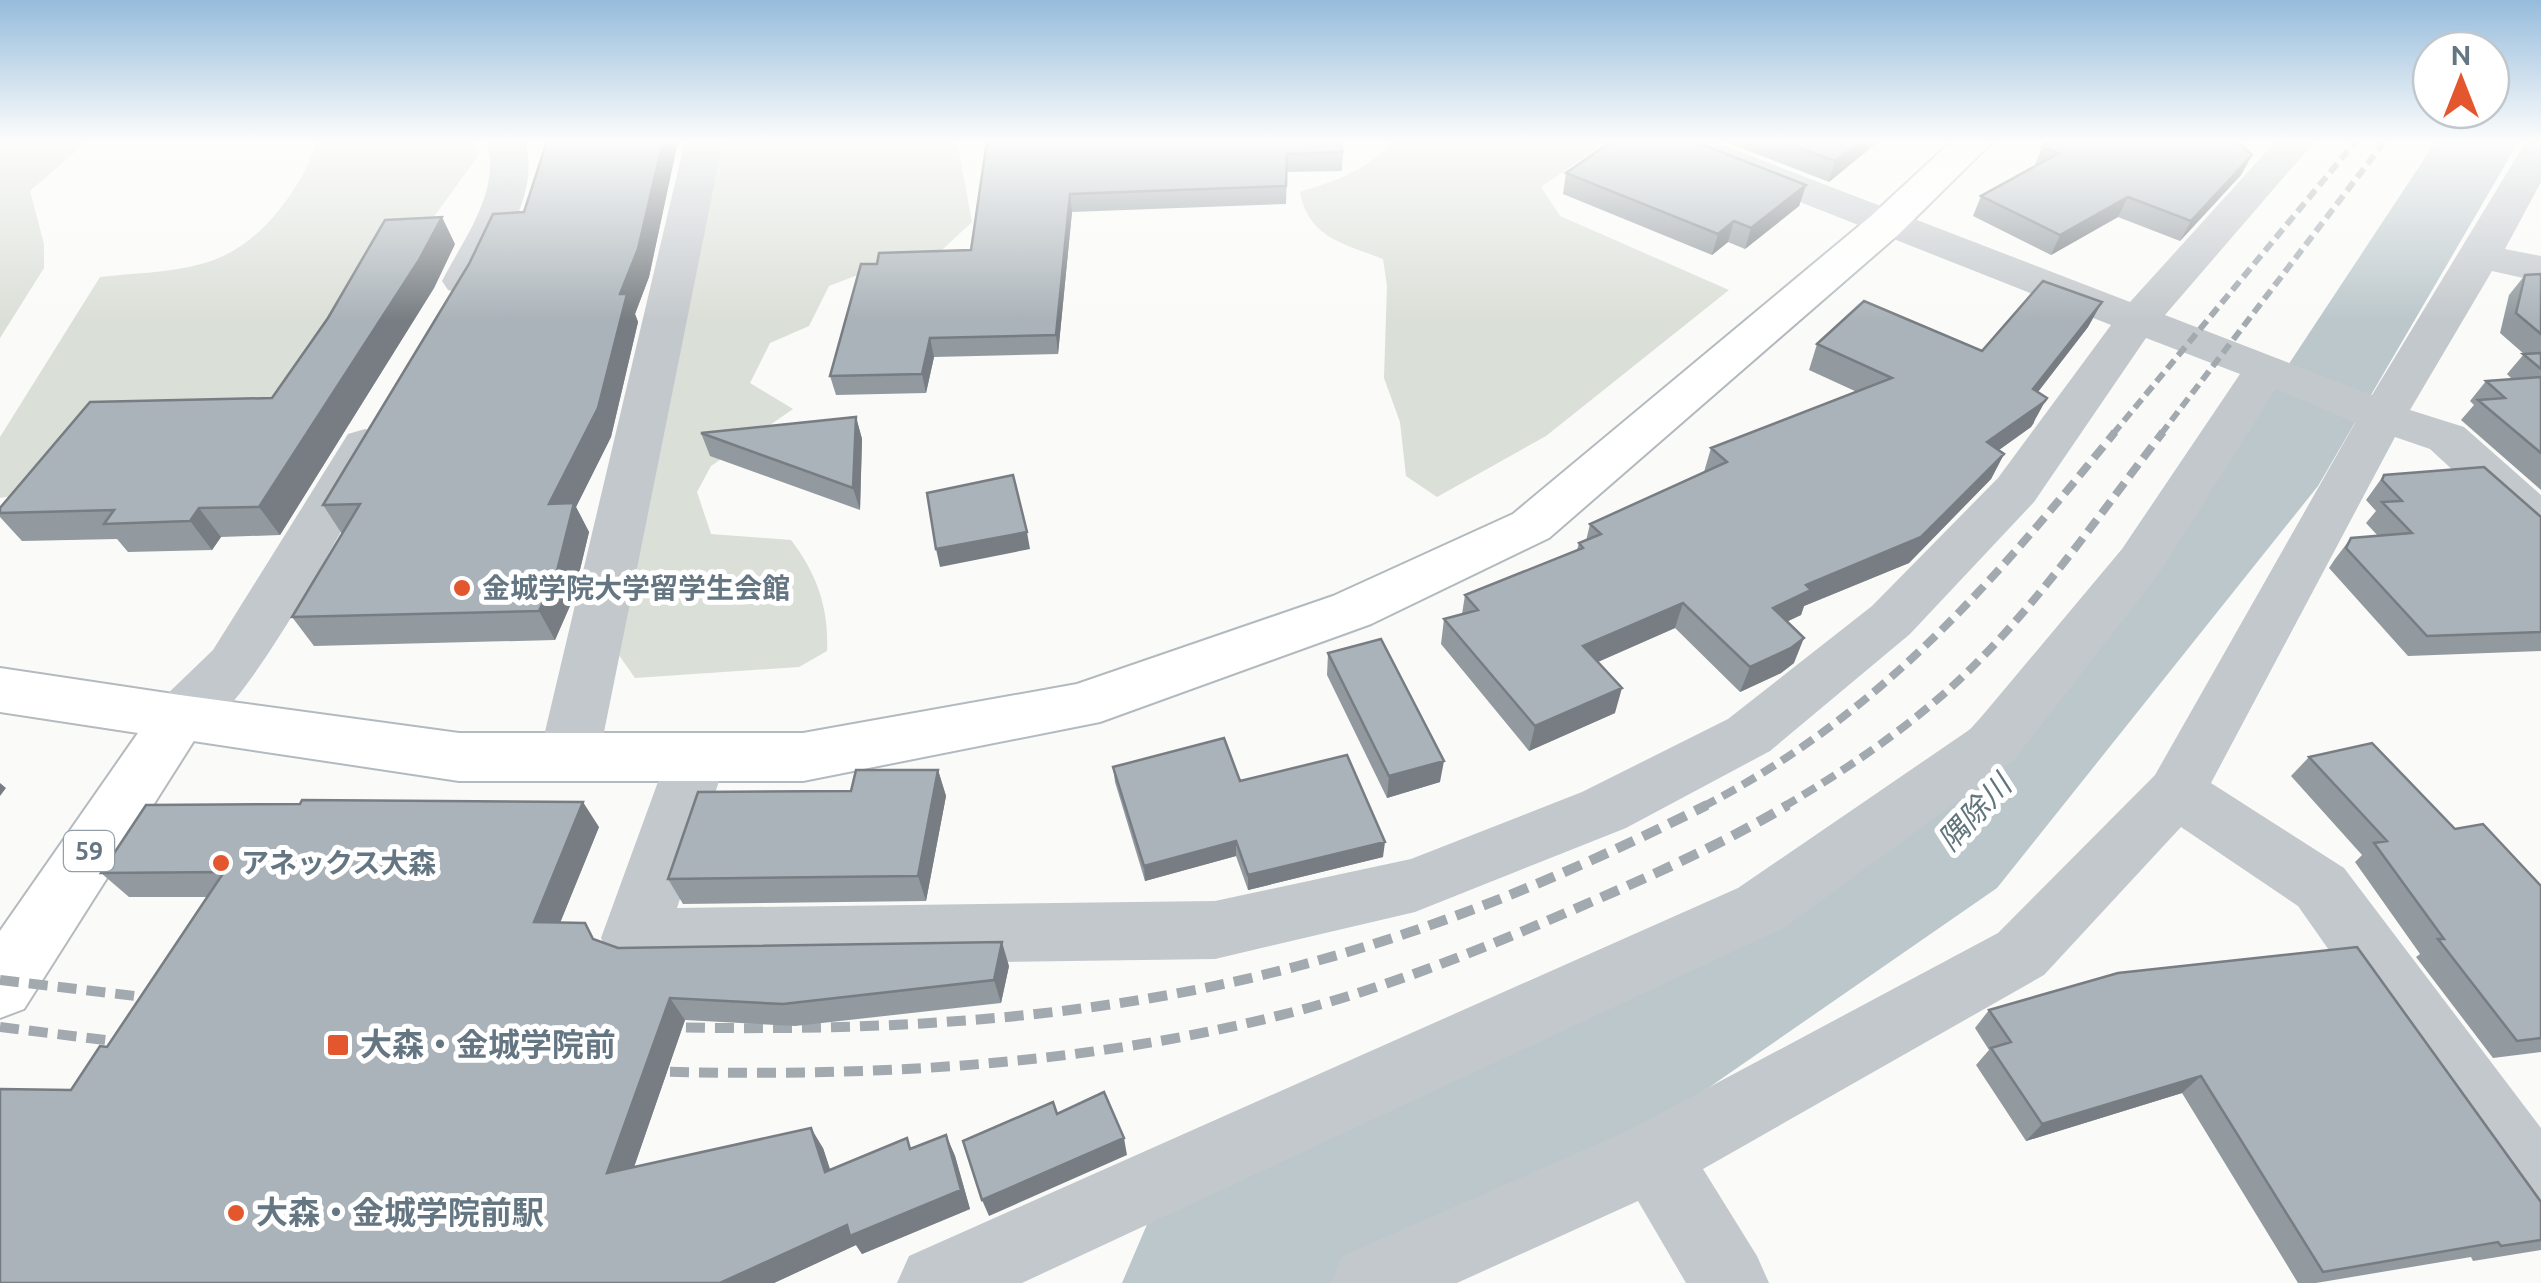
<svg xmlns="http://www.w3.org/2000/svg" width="2541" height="1283" font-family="Ubuntu,'Noto Sans JP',sans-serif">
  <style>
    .green { fill: #dadfd7 }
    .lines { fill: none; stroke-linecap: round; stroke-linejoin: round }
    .river { fill: #bbc7cb; fill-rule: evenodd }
    .secondary-casing { stroke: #b3babf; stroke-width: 4 }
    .primary-casing { stroke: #b5babe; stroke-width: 4 }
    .street { fill: #c3c8cc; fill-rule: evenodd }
    .secondary { fill: #fff; fill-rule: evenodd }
    .primary { fill: #fff; fill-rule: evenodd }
    .rail-far2 { stroke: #a2aab0; stroke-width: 6; stroke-dasharray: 11 6; stroke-linecap: butt }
    .rail-far1 { stroke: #a2aab0; stroke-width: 8; stroke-dasharray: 15 8; stroke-linecap: butt }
    .rail { stroke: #a2aab0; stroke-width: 10; stroke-dasharray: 19 10; stroke-linecap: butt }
    .wall { fill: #929a9f }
    .shaded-wall { fill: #777d82 }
    .building { fill: #aab3b9; stroke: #777d82; stroke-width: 2.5 }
    .poi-dot { fill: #e4572e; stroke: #fff; stroke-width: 4 }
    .labels { text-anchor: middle; stroke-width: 10; stroke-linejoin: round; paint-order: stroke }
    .shield { fill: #fff; stroke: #939fa8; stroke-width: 2.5 }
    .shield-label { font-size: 25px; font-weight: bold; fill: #657683 }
    .poi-label { font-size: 28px; font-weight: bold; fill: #657683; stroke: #fff; text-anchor: start }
    .water-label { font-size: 30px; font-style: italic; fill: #60757c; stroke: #fff }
    .near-poi-label { font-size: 32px; font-weight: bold; fill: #657683; stroke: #fff; text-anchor: start }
  </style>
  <rect width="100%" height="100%" fill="#fafaf8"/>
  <path class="green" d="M0 141H88L30 191 44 244V268L0 338Z
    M313 141H473L479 155 424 230 264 410 41 491 0 498V437L100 277C133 273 169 273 201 264 257 250 296 196 316 146Z
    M721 141H957L972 222 942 250 881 266 829 286 809 326 770 343 750 383 793 409 711 466 697 492 711 534 791 540C817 574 829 608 827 651L799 667 635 678 616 651Z
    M1388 141H1608L1541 187 1560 216 1729 290 1546 436 1437 497 1406 476 1400 422 1384 378 1387 286 1383 259C1345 244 1308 238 1300 192 1333 182 1364 171 1389 146Z"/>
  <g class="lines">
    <path class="river" d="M2436 141H2519L2318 486 1997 888 1555 1194 1386 1283H1122L1148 1222 1441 1082 1899 806 2240 438Z"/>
    <defs>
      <path id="secondary" d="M1952 141H1993L1899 234 1549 538 1371 624 1100 722 803 781H459L180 739 160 733 151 717 160 701 180 695 459 733H803L1077 684 1333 596 1513 514 1871 216Z"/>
      <path id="primary" d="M0 668 180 695 200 701 209 717 24 1009 0 1018V931L138 733 0 712Z"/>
    </defs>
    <use href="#secondary" class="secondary-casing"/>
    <use href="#primary" class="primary-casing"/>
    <path class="street" d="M487 141H525C540 191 505 238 484 281L478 290 463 294 448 290 442 281C464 238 501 192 487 141Z
      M685 141H723L599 757 590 774 569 781 548 774 539 757Z
      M1660 141H1712L2130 302 2276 141H2315L2165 315 2372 395 2522 148 2527 141H2541V182L2505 249 2541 256V282L2492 271 2410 410 2464 427 2541 495V540L2523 535 2430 449 2395 437 2211 783 2344 868 2541 1128V1226L2515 1215 2298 906 2181 827 2044 975 1703 1169 1757 1256 1769 1283H1686L1638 1201 1457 1283H1330L1342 1256 1627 1131 1998 933 2155 775 2355 423 2276 389 2158 575 2014 760 1784 928 1022 1283H897L909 1256 1738 888 1972 728 2122 549 2240 374 2146 338 2034 502 1910 634 1770 751 1626 828 1415 912 1215 959 634 967 611 959 601 938 667 757 676 740 697 733 718 740 727 757 677 908 1215 901 1411 859 1582 792 1728 719 1872 606 1998 478 2111 325 1666 149Z
      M365 429 382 434 389 445C354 505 251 709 197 734 182 741 174 737 160 733L151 717 160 701 213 650 348 434Z"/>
    <use href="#secondary" class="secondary"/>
    <use href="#primary" class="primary"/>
    <path class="rail-far2" d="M2113 434 2356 141
      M2161 434 2385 141"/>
    <path class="rail-far1" d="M1702 807C1879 716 1992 584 2115 432
      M1783 807C1841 773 1896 736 1946 692 2030 617 2095 520 2163 432"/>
    <path class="rail" d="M0 980 169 1000
      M0 1027 137 1044
      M657 1027C871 1032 1090 1022 1298 966 1439 929 1576 871 1707 805
      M641 1071C865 1078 1091 1067 1308 1008 1398 983 1485 948 1570 911 1644 879 1719 846 1788 805"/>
  </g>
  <path class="wall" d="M547 141H678L649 277 635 314 638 322 611 437 576 507 589 532 573 599 555 640 314 646 292 617 342 534 323 505 524 212Z
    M987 141 1343 152 1342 171 1287 172 1286 204 1072 212 1058 354 934 357 926 393 836 395 830 376 877 264 971 250Z
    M1723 141H1879L1829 182Z
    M2042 147 2252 155 2241 175 2180 241 2118 217 2051 255 1973 216 1981 196 2034 167Z
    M1566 173 1806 185 1799 206 1745 249 1728 242 1712 255 1563 194Z
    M455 244 434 288 280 535 221 537 212 550 128 552 117 539 22 541 0 517V508L272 398Z
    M2541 274V490L2461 420 2474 405 2470 401 2486 381 2512 379 2507 374 2524 354 2500 333 2509 295 2525 275Z
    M2102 302 2088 327 2038 392 2034 423 2031 427 1999 450 2004 454 1991 479 1909 563 1804 606 1801 615 1787 621 1794 663 1781 673 1740 692 1675 628 1598 662 1615 713 1529 751 1441 644 1444 619 1462 614 1465 595 1577 550 1579 543 1586 541 1590 524 1704 472 1711 448 1857 392 1809 370 1817 344 1982 351Z
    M856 417 862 439 860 510 710 456 701 433Z
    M2384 475 2541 517V651L2408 656 2329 568 2335 559 2351 538 2378 536 2366 523 2376 511 2366 500Z
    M1328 653 1440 782 1387 798 1327 675Z
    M2309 757 2455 829 2541 886V1052L2493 1058 2416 957 2420 954 2355 862 2362 855 2291 776Z
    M1113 767 1240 781 1383 857 1248 890 1236 856 1145 881 1115 782Z
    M938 770 946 796 926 901 683 904 668 879 851 791Z
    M599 827 560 923 596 940 618 948 1009 966 1001 1003 795 1026 685 1020 634 1167 823 1148 830 1169 912 1148 946 1135 955 1156 970 1209 862 1254 856 1245 774 1283H0L71 1090 107 1047 208 897H129L101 873Z
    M2118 973 2541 1202V1250L2473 1261 2471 1257 2316 1283H2298L2182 1093 2026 1141 1976 1065 1989 1050 1975 1028 1989 1010Z"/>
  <path class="shaded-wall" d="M663 141H678L649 277 635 314 638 322 611 437 576 507 589 532 573 599 555 640 539 611 549 504 620 294Z
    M1861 141H1879L1829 182 1835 161Z
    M2252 155 2241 175 2180 241 2191 221Z
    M1806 185 1799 206 1745 249 1751 228Z
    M1070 194 1072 212 1058 354 1056 335Z
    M2128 197 2118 217 2051 255 2060 235Z
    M442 217 455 244 434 288 280 535 259 507Z
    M1734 221 1728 242 1712 255 1718 234Z
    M2102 302 2088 327 2020 415 2033 389Z
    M930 338 934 357 926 393 922 374Z
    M2047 398 2031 427 1975 467 1987 442Z
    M856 417 862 439 860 510 853 488Z
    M2004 454 1991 479 1909 563 1804 606 1801 615 1763 633 1773 608Z
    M199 508 221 537 212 550 190 521Z
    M1027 532 1030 549 940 567 936 549Z
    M1683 603 1675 628 1577 671 1583 646Z
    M1804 638 1794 663 1781 673 1740 692 1750 667Z
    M1622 688 1615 713 1529 751 1535 726Z
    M1444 761 1440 782 1387 798 1389 776Z
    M938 770 946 796 926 901 918 876Z
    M0 783 6 788 0 796Z
    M583 802 599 827 551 945 534 922Z
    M1236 841V856L1145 881 1144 866Z
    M1385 842 1383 857 1248 890V875Z
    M1002 942 1009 966 1001 1003 994 980Z
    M670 998 685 1020 625 1193 607 1173Z
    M2201 1076 2182 1093 2026 1141 2042 1124Z
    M811 1128 823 1148 837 1191 825 1172Z
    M946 1135 955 1156 970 1209 862 1254 856 1245 774 1283H720Z
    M1124 1138 1127 1155 989 1216 982 1200Z"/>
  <path class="building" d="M547 141H663L638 249 620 294H627L598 408 549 504 574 503 557 571 539 611 292 617 360 504 323 505 469 264 493 214 524 212Z
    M987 141H1340L1343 152 1287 154 1286 186 1070 194 1056 335 930 338 922 374 830 376 861 264H877L879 253 971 250Z
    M1612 141H1693L1806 185 1751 228 1734 221 1718 234 1566 173Z
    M1782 141H1861L1835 161Z
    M2049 141H2237L2252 155 2191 221 2128 197 2060 235 1981 196 2059 153 2042 147Z
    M442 217 419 260 259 507 199 508 190 521 104 524 114 510 0 513V508L90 402 272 398 328 318 385 220Z
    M2541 274V334L2516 313 2525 275Z
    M2043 281 2102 302 2033 389 2047 398 2044 402 1987 442 2004 454 1921 537 1806 585 1811 590 1773 608 1804 638 1791 648 1750 667 1683 603 1583 646 1622 688 1535 726 1444 619 1478 610 1465 595 1583 548 1579 543 1601 534 1590 524 1727 462 1711 448 1892 378 1817 344 1864 301 1982 351Z
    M2541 353V369L2523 354Z
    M2541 377V453L2478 400 2505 398 2486 381Z
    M856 417 853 488 701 433Z
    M2484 467 2541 517V632L2427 636 2346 548 2351 538 2412 533 2382 502 2402 501 2382 480 2384 475Z
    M1013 475 1027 532 936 549 927 493Z
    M1381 639 1444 761 1389 776 1328 653Z
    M1224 738 1240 781 1347 755 1385 842 1248 875 1236 841 1144 866 1113 767Z
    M2372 743 2455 829 2483 824 2541 886V1038L2517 1041 2438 939H2444L2374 843 2387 841 2309 757Z
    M856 770H938L918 876 668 879 698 792 851 791Z
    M302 800 583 802 534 922 585 923 593 939 618 948 1002 942 994 980 783 1004 670 998 607 1173 811 1128 825 1172 907 1138 910 1149 946 1135 961 1190 850 1236 847 1225 720 1283H0V1089L71 1090 100 1046 107 1047 224 872 101 873 146 805 300 804Z
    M2357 947 2541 1202V1240L2501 1246 2498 1242 2323 1272 2201 1076 2042 1124 1991 1048 2011 1042 1989 1010 2118 973Z
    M1104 1092 1124 1138 982 1200 963 1141 1053 1102 1057 1114Z"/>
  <linearGradient id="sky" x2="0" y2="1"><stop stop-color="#96bcdc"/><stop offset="0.44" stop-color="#fdfdfc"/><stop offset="1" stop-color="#fdfdfc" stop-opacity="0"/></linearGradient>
  <rect width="2541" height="321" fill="url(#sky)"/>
  <g class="poi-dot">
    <circle cx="462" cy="588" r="10"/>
    <circle cx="221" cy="863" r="10"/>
    <rect x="326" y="1033" width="24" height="24" rx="5"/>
    <circle cx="236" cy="1213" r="10"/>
  </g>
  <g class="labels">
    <rect class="shield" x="64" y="831" width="50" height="40" rx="8"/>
    <g class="shield-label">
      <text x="89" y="860">59</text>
    </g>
    <g class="poi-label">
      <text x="482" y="598">金城学院大学留学生会館</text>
      <text x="241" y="873">アネックス大森</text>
    </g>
    <g class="water-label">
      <text transform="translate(1975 813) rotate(-47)" y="10">隅除川</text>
    </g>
    <g class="near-poi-label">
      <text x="360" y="1056">大森・金城学院前</text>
      <text x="256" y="1224">大森・金城学院前駅</text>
    </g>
  </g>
  <g transform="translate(2461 80)"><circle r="48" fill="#ffffff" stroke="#c1c8cd" stroke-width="2.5"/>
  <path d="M0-8L18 38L0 25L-18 38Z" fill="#e4572e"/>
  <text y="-15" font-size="28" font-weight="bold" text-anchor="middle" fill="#657683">N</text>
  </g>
</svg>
